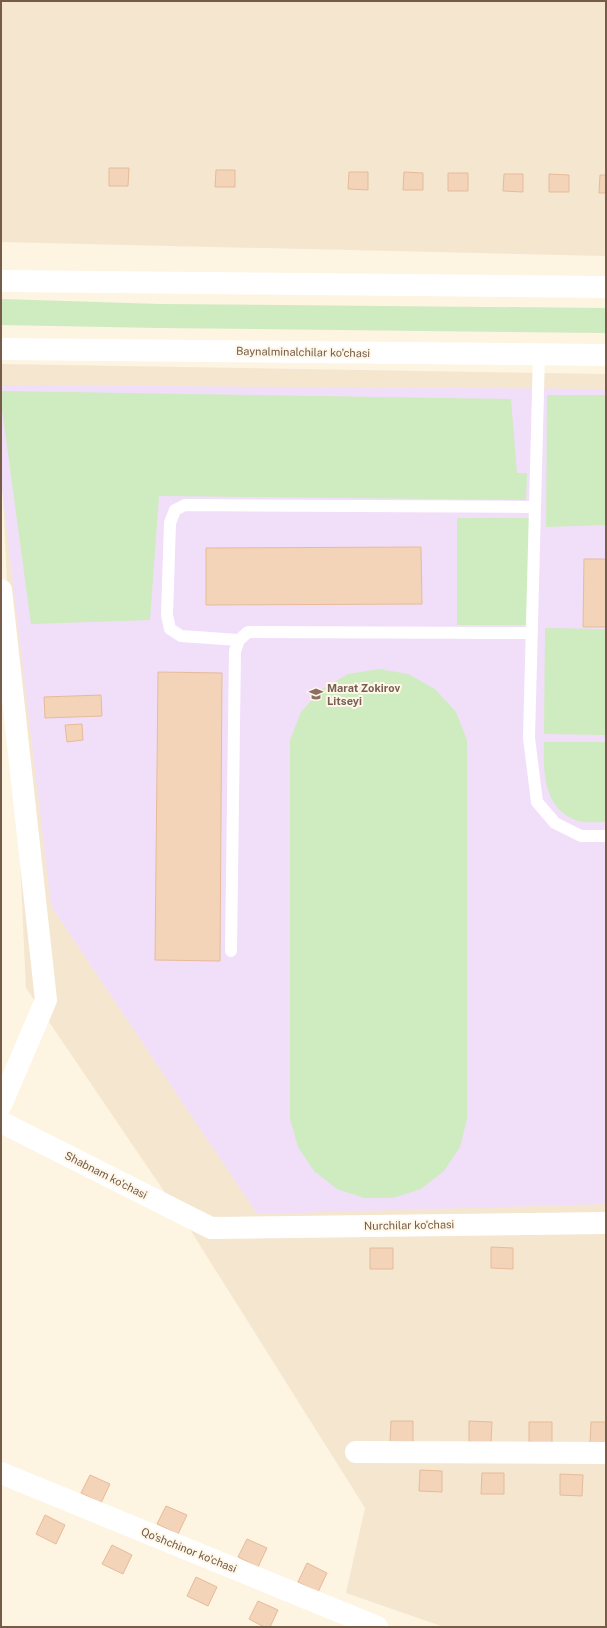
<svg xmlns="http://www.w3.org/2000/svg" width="607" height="1628" font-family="'Public Sans',sans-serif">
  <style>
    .residential { fill: #f5e6d0 }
    .education { fill: #f1dff9 }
    .green { fill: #cfebc0 }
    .building { fill: #f3d4b9; stroke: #e6bb99 }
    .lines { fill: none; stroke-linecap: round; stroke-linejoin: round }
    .lane { stroke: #fff; stroke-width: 12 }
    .street { stroke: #fff; stroke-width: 22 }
    .secondary { stroke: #fff; stroke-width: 22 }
    .labels { text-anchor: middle; stroke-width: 4; stroke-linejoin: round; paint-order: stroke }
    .street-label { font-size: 11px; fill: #755b48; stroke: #fff8e9 }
    .education-label { font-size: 11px; font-weight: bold; fill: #785e54; stroke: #fff8e9; text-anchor: start }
  </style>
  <rect width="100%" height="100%" fill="#fdf4e2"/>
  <path class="residential" d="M1 1H606V256L1 242Z
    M1 364 606 374V1627H444L346 1593 365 1508 191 1231 26 988 1 455Z"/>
  <path class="education" d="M1 385 606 389V1204L257 1214 51 906 1 482Z"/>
  <path class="green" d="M1 299 160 304 606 308V333L160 328 1 325Z
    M1 391 511 399 517 473H527L526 500 159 496 150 620 31 624 1 402Z
    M547 395H606V525L546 527Z
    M457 518H530L529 625H457Z
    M545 628 606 629V735L544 734Z
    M379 669 408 674 435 689 456 712 467 740V1119L460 1147 444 1171 421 1189 393 1198H364L337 1189 314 1171 298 1147 290 1119V740L301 712 322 689 348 674Z
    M544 742H606V822C598 822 586 823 578 821 543 809 543 772 544 742Z"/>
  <path class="building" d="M109 168H129L128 186H109Z
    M216 170H235V187H215Z
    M349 172H368V190L348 189Z
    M404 172 423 173V190H403Z
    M448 173H468V191H448Z
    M504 174H523V192L503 191Z
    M549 174 569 175V192H549Z
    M600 175H606V193H599Z
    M421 547 422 604 206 605V548Z
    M584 559H606V627H583Z
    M158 672 222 673 220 961 155 960Z
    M101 695 102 716 45 718 44 697Z
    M82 724 83 740 67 742 65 725Z
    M491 1247 513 1248V1269L491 1268Z
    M370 1248H393V1269H370Z
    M391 1421H413V1442H390Z
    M469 1421 492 1422 491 1443 469 1442Z
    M529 1422H552V1443L529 1442Z
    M591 1422H606V1443H590Z
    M420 1470 442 1471V1492L419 1491Z
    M482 1473H504V1494H481Z
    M560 1474 583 1475 582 1496 560 1495Z
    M90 1475 110 1484 101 1503 81 1493Z
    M166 1506 187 1515 178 1534 157 1524Z
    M45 1515 65 1525 56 1544 36 1534Z
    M247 1539 267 1548 258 1567 238 1557Z
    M112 1545 132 1555 123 1574 102 1564Z
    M307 1563 327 1573 318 1592 298 1582Z
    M196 1577 217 1587 208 1606 187 1596Z
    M258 1601 278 1610 270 1627H264L249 1619Z"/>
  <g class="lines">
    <path class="lane" d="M539 354 529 738 537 802 555 823 581 836H606
      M239 640 181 636 170 629 167 615 170 523 175 510 185 505 535 507
      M231 951 235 651 239 640 248 632 532 633"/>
    <path class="street" d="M1 590 46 1000 1 1105
      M1 1122 211 1228 606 1223
      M356 1452 606 1453
      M1 1473 377 1627"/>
    <path class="secondary" d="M1 281 606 287
      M1 349 606 355"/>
  </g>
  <defs>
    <symbol id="university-bare" viewBox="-9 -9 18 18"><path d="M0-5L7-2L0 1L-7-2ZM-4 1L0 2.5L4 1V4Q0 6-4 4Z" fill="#8d6e63" stroke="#fff8e9" stroke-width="2.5" paint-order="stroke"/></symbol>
  </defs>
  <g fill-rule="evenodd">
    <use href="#university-bare" x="306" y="684" width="20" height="20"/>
  </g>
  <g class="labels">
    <g class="street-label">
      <text transform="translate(303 352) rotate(1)" y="4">Baynalminalchilar ko’chasi</text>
      <text transform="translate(106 1175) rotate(27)" y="4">Shabnam ko'chasi</text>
      <text transform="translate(409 1225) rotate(-1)" y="4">Nurchilar ko'chasi</text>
      <text transform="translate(189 1550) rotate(22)" y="4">Qo'shchinor ko'chasi</text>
    </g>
    <g class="education-label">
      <text x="327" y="692">Marat Zokirov<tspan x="327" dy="13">Litseyi</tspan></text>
    </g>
  </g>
  <rect width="607" height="1628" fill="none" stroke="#755b48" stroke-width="4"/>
</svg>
